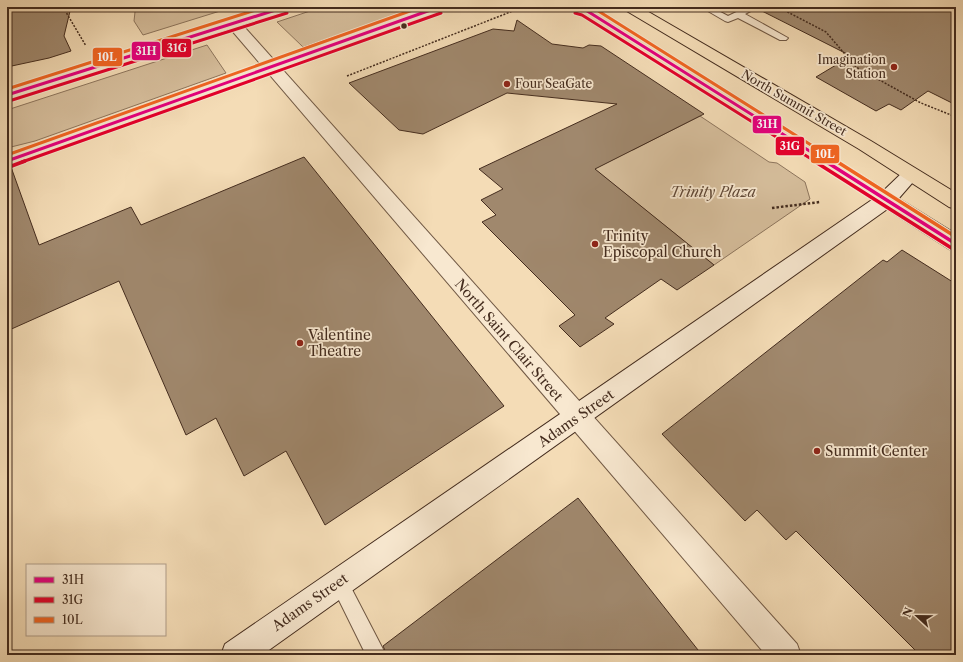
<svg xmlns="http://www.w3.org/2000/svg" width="963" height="662" font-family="'Libre Caslon Text',serif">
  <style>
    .green { fill: #d6be9c; stroke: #8d755d }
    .building { fill: #a0886d; stroke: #442c1e }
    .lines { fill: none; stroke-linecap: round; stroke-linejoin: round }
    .lane-casing { stroke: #705844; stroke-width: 2 }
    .street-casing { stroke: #705844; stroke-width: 2 }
    .secondary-casing { stroke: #442c1e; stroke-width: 2 }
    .primary-casing { stroke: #442c1e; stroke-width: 2 }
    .path-far1 { stroke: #442c1e; stroke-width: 1.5; stroke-dasharray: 2 1.5; stroke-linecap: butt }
    .path { stroke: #442c1e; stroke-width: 2.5; stroke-dasharray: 2.5 2; stroke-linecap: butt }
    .lane { fill: #f8e8d0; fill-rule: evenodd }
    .street { fill: #f8e8d0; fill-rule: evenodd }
    .secondary { fill: #f8e8d0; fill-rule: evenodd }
    .primary { fill: #f4dcb6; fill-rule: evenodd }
    .bus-1-far1-casing { stroke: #f8e8d0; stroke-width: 5 }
    .bus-1-casing { stroke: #f8e8d0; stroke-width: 6 }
    .bus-2-far1-casing { stroke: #f8e8d0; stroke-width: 5 }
    .bus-2-casing { stroke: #f8e8d0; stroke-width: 6 }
    .bus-3-far1-casing { stroke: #f8e8d0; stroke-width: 5 }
    .bus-3-casing { stroke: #f8e8d0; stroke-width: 6 }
    .bus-1-far1 { stroke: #e5007d; stroke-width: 3 }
    .bus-1 { stroke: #e5007d; stroke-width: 3.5 }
    .bus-2-far1 { stroke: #e4002b; stroke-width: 3 }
    .bus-2 { stroke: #e4002b; stroke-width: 3.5 }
    .bus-3-far1 { stroke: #f26522; stroke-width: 3 }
    .bus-3 { stroke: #f26522; stroke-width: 3.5 }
    .bus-dot { fill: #442c1e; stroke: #f8e8d0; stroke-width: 1.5 }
    .poi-dot { fill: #8f2418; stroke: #f8e8d0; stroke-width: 1.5 }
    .labels { text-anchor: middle; stroke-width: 3.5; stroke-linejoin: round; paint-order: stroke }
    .far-poi-label { font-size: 12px; fill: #442c1e; stroke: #f8e8d0; text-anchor: end }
    .far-street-label { font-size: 12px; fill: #442c1e; stroke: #f8e8d0 }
    .park-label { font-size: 14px; font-style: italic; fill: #614937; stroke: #f8e8d0 }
    .poi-label { font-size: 14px; fill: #442c1e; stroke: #f8e8d0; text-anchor: start }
    .street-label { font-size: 14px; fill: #442c1e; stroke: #f8e8d0 }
    .line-badge { stroke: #f8e8d0; stroke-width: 1.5 }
    .badge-label { font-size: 11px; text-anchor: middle; font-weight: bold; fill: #fff }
  </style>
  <rect width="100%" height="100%" fill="#f4dcb6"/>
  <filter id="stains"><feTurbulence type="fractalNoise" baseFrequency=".005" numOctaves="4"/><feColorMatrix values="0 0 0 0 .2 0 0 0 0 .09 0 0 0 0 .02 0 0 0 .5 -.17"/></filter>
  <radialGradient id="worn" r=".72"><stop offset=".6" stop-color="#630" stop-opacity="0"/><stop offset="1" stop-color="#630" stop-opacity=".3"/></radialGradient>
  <path class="green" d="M133 7H233L143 35 134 21 135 12Z
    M322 7H420L303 47 277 22Z
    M207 45 226 73 35 141 7 148V110Z
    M700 116 769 162 777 163 805 182 810 199 714 265 552 135 633 150Z"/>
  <path class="building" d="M24 7H71L64 36 71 51 49 58 7 67V13Z
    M759 7H956V105L928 91 901 110 889 104 876 111 816 77 851 56 758 9Z
    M517 20 552 44 583 48 589 45 601 46 704 114 595 169 714 265 677 290 661 279 605 318 614 324 580 347 559 326 575 315 482 222 496 215 481 200 503 189 479 169 617 104 507 93 423 134 399 130 349 83 493 29 514 31Z
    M304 157 504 406 325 525 286 451 244 476 216 418 186 435 119 281 7 331V168L11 167 39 245 131 207 141 225Z
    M902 250 956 284V655H920L796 531 786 540 757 510 745 521 662 434 883 260 887 262Z
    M578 498 702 655H387L383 646Z"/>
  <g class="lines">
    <defs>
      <path id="lane" d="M701 7H711L728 16 747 7H758L745 14 788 38 786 40H780L738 18 728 22 725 21Z
        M339 573 345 576 386 655H366L330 582 333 576Z"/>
      <path id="street" d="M233 19 238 20 797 644 801 655H766L228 26 226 23 228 20Z"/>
      <path id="secondary" d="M271 7H292L290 10 7 100V90Z
        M426 7H446L444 10 7 167V155Z
        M911 168 917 170 920 174 893 205 262 655H221L225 644 879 195 905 170Z"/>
      <path id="primary" d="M573 7H589L956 234V251L949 249Z
        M623 7H640L871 141 956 193V209L949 207 859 149 625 10Z"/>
    </defs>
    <use href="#lane" class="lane-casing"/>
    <use href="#street" class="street-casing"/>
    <use href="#secondary" class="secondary-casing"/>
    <use href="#primary" class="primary-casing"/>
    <path class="path-far1" d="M63 7 86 46
      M778 7 826 32 856 67 921 103 956 117
      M347 76 523 7"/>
    <path class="path" d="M772 208 820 202"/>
    <use href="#lane" class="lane"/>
    <use href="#street" class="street"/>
    <use href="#secondary" class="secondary"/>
    <use href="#primary" class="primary"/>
    <defs>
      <path id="bus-1-far1" d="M577 7 584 9 827 162
        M7 95 285 7
        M7 161 439 7"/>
      <path id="bus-1" d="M825 161 956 244"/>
      <path id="bus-2-far1" d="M575 13 582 15 816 162
        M9 101 287 13
        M22 162 441 13"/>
      <path id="bus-2" d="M814 161 953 249
        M9 167 25 161"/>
      <path id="bus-3-far1" d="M592 7 838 162
        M7 89 265 7
        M7 155 421 7"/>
      <path id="bus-3" d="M836 161 956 237"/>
    </defs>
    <use href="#bus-1-far1" class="bus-1-far1-casing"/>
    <use href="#bus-1" class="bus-1-casing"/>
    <use href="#bus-2-far1" class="bus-2-far1-casing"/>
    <use href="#bus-2" class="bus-2-casing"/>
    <use href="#bus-3-far1" class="bus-3-far1-casing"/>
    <use href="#bus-3" class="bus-3-casing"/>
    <use href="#bus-1-far1" class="bus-1-far1"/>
    <use href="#bus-1" class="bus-1"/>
    <use href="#bus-2-far1" class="bus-2-far1"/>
    <use href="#bus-2" class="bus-2"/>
    <use href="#bus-3-far1" class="bus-3-far1"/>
    <use href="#bus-3" class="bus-3"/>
  </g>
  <circle class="bus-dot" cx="404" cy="26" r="3.5"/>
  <g class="poi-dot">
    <circle cx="894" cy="67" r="4"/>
    <circle cx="507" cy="84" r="4"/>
    <circle cx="595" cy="244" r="4"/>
    <circle cx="300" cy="343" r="4"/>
    <circle cx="817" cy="451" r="4"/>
  </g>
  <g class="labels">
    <g class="far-poi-label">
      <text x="886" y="64">Imagination<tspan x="886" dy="14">Station</tspan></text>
      <text x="515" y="88" text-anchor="start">Four SeaGate</text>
    </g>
    <g class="far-street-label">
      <text transform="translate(794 103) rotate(30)" y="4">North Summit Street</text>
    </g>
    <g class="park-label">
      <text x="713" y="197">Trinity Plaza</text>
    </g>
    <g class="poi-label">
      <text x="603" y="241">Trinity<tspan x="603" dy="16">Episcopal Church</tspan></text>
      <text x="308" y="340">Valentine<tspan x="308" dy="16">Theatre</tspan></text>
      <text x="825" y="456">Summit Center</text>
    </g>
    <g class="street-label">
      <text transform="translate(509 340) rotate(49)" y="5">North Saint Clair Street</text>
      <text transform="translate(576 418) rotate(-35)" y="5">Adams Street</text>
      <text transform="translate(310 602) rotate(-35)" y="5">Adams Street</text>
    </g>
  </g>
  <g class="line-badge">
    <rect x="161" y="38" width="31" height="20" rx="4" fill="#e4002b"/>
    <rect x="131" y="41" width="30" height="20" rx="4" fill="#e5007d"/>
    <rect x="92" y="47" width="31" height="20" rx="4" fill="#f26522"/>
    <rect x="752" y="115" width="30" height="19" rx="4" fill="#e5007d"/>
    <rect x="775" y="136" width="30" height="20" rx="4" fill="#e4002b"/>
    <rect x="810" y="144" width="30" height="20" rx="4" fill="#f26522"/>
  </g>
  <g class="badge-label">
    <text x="177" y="52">31G</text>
    <text x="146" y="55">31H</text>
    <text x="107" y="61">10L</text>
    <text x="767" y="128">31H</text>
    <text x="790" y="150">31G</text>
    <text x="825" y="158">10L</text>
  </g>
  <rect width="963" height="662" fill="none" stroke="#f4dcb6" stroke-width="24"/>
  <rect x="8" y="8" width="947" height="646" fill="none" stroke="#442c1e" stroke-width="2"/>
  <rect x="12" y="12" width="939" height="638" fill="none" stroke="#442c1e"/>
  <rect x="26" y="564" width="140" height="72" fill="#f8e8d0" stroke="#b09d89"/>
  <rect x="34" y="577" width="20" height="6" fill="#e5007d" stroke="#b09d89"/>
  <text x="62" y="584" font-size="12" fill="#442c1e">31H</text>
  <rect x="34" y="597" width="20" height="6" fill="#e4002b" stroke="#b09d89"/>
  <text x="62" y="604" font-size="12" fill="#442c1e">31G</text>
  <rect x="34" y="617" width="20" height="6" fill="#f26522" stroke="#b09d89"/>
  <text x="62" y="624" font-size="12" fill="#442c1e">10L</text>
  <g transform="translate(917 616) rotate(292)" stroke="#f8e8d0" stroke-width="3" paint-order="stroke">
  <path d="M0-3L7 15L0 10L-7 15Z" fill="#442c1e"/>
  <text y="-6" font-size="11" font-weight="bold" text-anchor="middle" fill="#442c1e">N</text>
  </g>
  <rect width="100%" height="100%" filter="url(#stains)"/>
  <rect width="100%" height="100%" fill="url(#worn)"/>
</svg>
